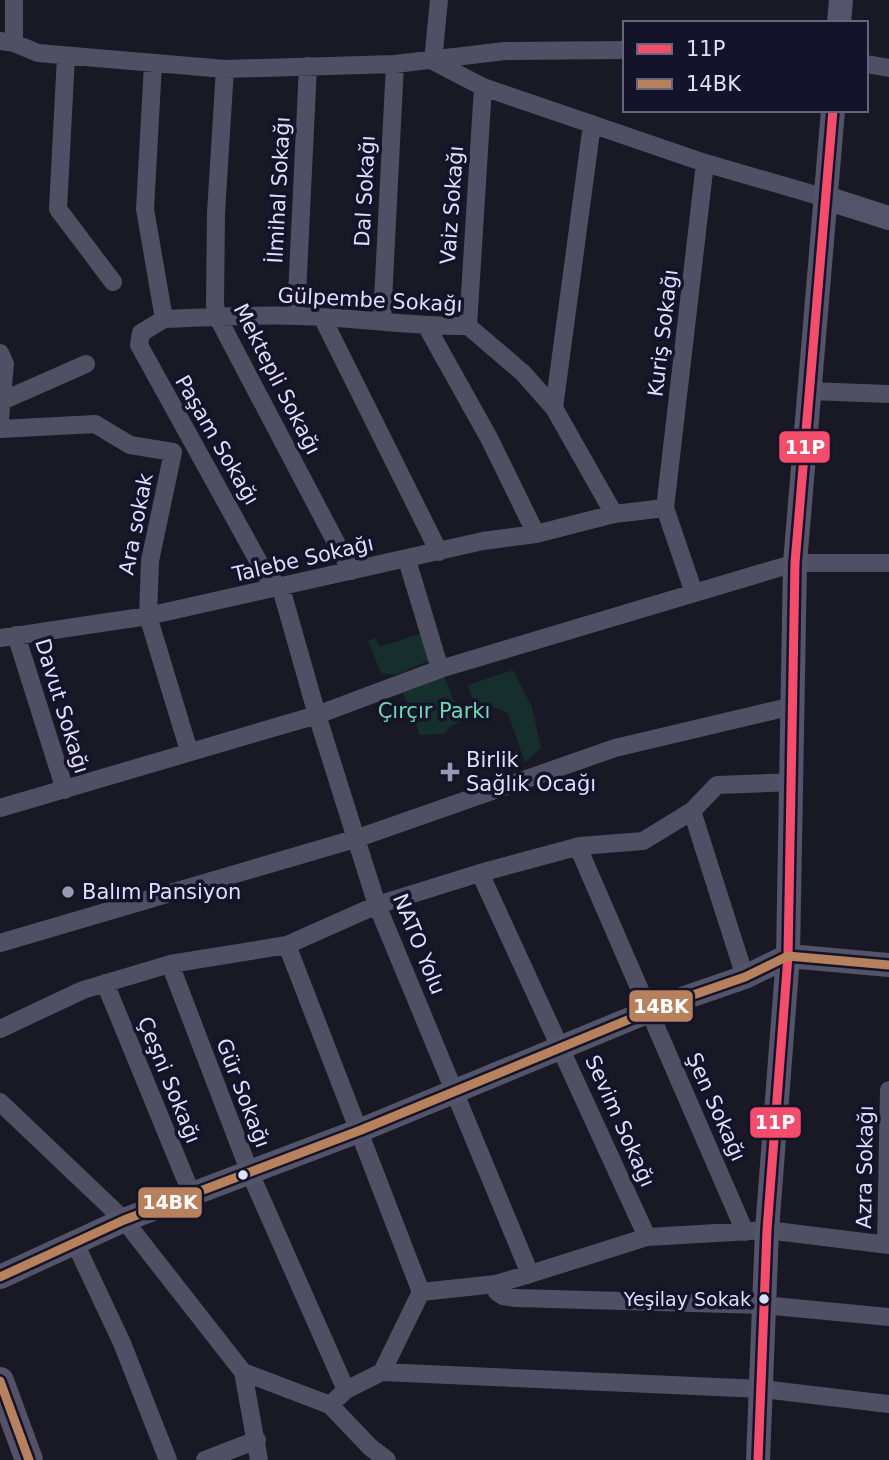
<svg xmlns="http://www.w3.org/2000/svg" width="889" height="1460" font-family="'DejaVu Sans',sans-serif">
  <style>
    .green { fill: #162f2d }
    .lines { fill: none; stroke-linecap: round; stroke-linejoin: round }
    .street { stroke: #4f5064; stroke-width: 18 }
    .secondary { stroke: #53546a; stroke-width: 24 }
    .primary { stroke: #555169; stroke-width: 28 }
    .bus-1-casing { stroke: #14132a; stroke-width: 14 }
    .bus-2-casing { stroke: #14132a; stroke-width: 14 }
    .bus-1 { stroke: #f44d6c; stroke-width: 9 }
    .bus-2 { stroke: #b6815c; stroke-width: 9 }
    .poi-dot { fill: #9999b1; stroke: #14132a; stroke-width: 2.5 }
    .bus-dot { fill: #dedffc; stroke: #14132a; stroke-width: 2.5 }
    .labels { text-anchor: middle; stroke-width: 7; stroke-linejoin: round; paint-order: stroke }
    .bus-label { font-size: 19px; fill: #dedffc; stroke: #14132a; text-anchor: end }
    .street-label { font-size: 21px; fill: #dedffc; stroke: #14132a }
    .park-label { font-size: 21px; fill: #6ed8ae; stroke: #14132a }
    .poi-label { font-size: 21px; fill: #dedffc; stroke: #14132a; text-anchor: start }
    .line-badge { stroke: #14132a; stroke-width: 2.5 }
    .badge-label { font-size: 19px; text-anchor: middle; font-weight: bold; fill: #fff }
  </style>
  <rect width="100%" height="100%" fill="#191825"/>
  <path class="green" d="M424 632 432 659 396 675 381 673 368 641 376 638 380 647Z
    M513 670 532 707 541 748 525 763 508 713 493 707 475 706 468 685Z
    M444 675 461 721 448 728 445 734 420 735 403 693Z"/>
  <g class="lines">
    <path class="street" d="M439 0 433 61 483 87 705 163 826 198
      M0 41 14 43 38 53 225 69 395 64 505 51 625 50
      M14 43V0
      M66 56 58 209 113 282
      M153 64 145 209 164 319C208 318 253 314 298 316 355 317 411 327 468 326L523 373 554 408 592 124
      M866 64 889 68
      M225 69 216 213 215 305 218 318 351 571
      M296 316 308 66
      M322 317 439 552
      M164 319 141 333 139 345 266 575 281 588 317 715 377 905 530 1274 496 1284
      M382 320 395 64
      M468 326 483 87
      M427 327 489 438 536 534
      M0 353 5 364 0 419
      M809 391 889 394
      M2 401 86 364
      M554 408 614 514 665 508 694 593
      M0 429 95 424 130 445 173 452 150 561 148 616 189 751
      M665 508 705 163
      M407 560 440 669
      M16 635 65 790
      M0 638 148 616 483 541 536 534 614 514
      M0 808 317 715 440 669 795 563H889
      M692 811 745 977
      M578 847 745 1232
      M480 873 647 1237
      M0 943 358 838 615 748 793 706
      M287 945 421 1292 496 1284 497 1292 503 1296 516 1298 763 1305 889 1317
      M170 964 250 1173 346 1390
      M105 983 192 1195
      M0 1029 83 990 170 964 287 945 377 905 480 873 580 846 643 841 692 811 717 785 793 782
      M0 1102 124 1220 243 1372 259 1460
      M75 1243 122 1343 168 1460
      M886 1244 889 1090
      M530 1274 647 1237 767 1230 889 1245
      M243 1372 330 1405 346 1390 382 1372 762 1389 889 1404
      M382 1372 421 1292
      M330 1405 370 1447 387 1460
      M205 1460 257 1440"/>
    <path class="secondary" d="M839 23 841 0
      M826 198 889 218
      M0 1277 124 1220 361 1130 664 1005 745 977 788 956 889 965
      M758 1460 767 1230 788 956 795 563 833 110"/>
    <path class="primary" d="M0 1381 29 1460"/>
    <defs>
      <path id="bus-1" d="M758 1460 767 1230 788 956 795 563 833 110"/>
      <path id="bus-2" d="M0 1277 124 1220 361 1130 664 1005 745 977 788 956 889 965
        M0 1381 29 1460"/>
    </defs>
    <use href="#bus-1" class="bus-1-casing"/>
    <use href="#bus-2" class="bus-2-casing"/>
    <use href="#bus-1" class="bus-1"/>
    <use href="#bus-2" class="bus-2"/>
  </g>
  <g class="poi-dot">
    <path d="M446.5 761.5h7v7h7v7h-7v7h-7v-7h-7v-7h7z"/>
    <circle cx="68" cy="892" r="7"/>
  </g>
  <g class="bus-dot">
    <circle cx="243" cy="1175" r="6"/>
    <circle cx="764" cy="1299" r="6"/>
  </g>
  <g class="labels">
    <g class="bus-label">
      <text x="751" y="1306">Yeşilay Sokak</text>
    </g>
    <g class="street-label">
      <text transform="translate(279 190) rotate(-87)" y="7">İlmihal Sokağı</text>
      <text transform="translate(365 191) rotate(-87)" y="7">Dal Sokağı</text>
      <text transform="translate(452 205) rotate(-86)" y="7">Vaiz Sokağı</text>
      <text transform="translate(370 300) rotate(3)" y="7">Gülpembe Sokağı</text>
      <text transform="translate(663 333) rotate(-83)" y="7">Kuriş Sokağı</text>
      <text transform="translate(277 379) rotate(63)" y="7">Mektepli Sokağı</text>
      <text transform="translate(217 440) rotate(60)" y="7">Paşam Sokağı</text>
      <text transform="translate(136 524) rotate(-79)" y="7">Ara sokak</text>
      <text transform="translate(303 559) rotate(-13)" y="7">Talebe Sokağı</text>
      <text transform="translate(62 706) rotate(73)" y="7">Davut Sokağı</text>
      <text transform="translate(419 944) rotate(68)" y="7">NATO Yolu</text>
      <text transform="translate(169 1080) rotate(68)" y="7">Çeşni Sokağı</text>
      <text transform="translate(243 1093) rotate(69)" y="7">Gür Sokağı</text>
      <text transform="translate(716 1107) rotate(66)" y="7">Şen Sokağı</text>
      <text transform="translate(620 1121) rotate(66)" y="7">Sevim Sokağı</text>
      <text transform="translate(865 1167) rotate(-89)" y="7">Azra Sokağı</text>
    </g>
    <g class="park-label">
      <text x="434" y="718">Çırçır Parkı</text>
    </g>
    <g class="poi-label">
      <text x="466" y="767">Birlik<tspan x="466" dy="24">Sağlık Ocağı</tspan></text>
      <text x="82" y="899">Balım Pansiyon</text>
    </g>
  </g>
  <g class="line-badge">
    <rect x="778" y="430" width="53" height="34" rx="7" fill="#f44d6c"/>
    <rect x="628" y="989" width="66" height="34" rx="7" fill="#b6815c"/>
    <rect x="749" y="1106" width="53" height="33" rx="7" fill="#f44d6c"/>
    <rect x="137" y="1186" width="66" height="33" rx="7" fill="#b6815c"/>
  </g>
  <g class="badge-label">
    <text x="805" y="454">11P</text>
    <text x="661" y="1013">14BK</text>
    <text x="775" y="1129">11P</text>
    <text x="170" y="1209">14BK</text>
  </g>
  <rect x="623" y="21" width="245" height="91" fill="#14132a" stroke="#65657e" stroke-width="2"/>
  <rect x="637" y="44" width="35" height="10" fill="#f44d6c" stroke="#65657e" stroke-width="2"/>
  <text x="686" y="56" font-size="21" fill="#dedffc">11P</text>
  <rect x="637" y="79" width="35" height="10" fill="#b6815c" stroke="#65657e" stroke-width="2"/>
  <text x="686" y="91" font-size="21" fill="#dedffc">14BK</text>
</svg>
